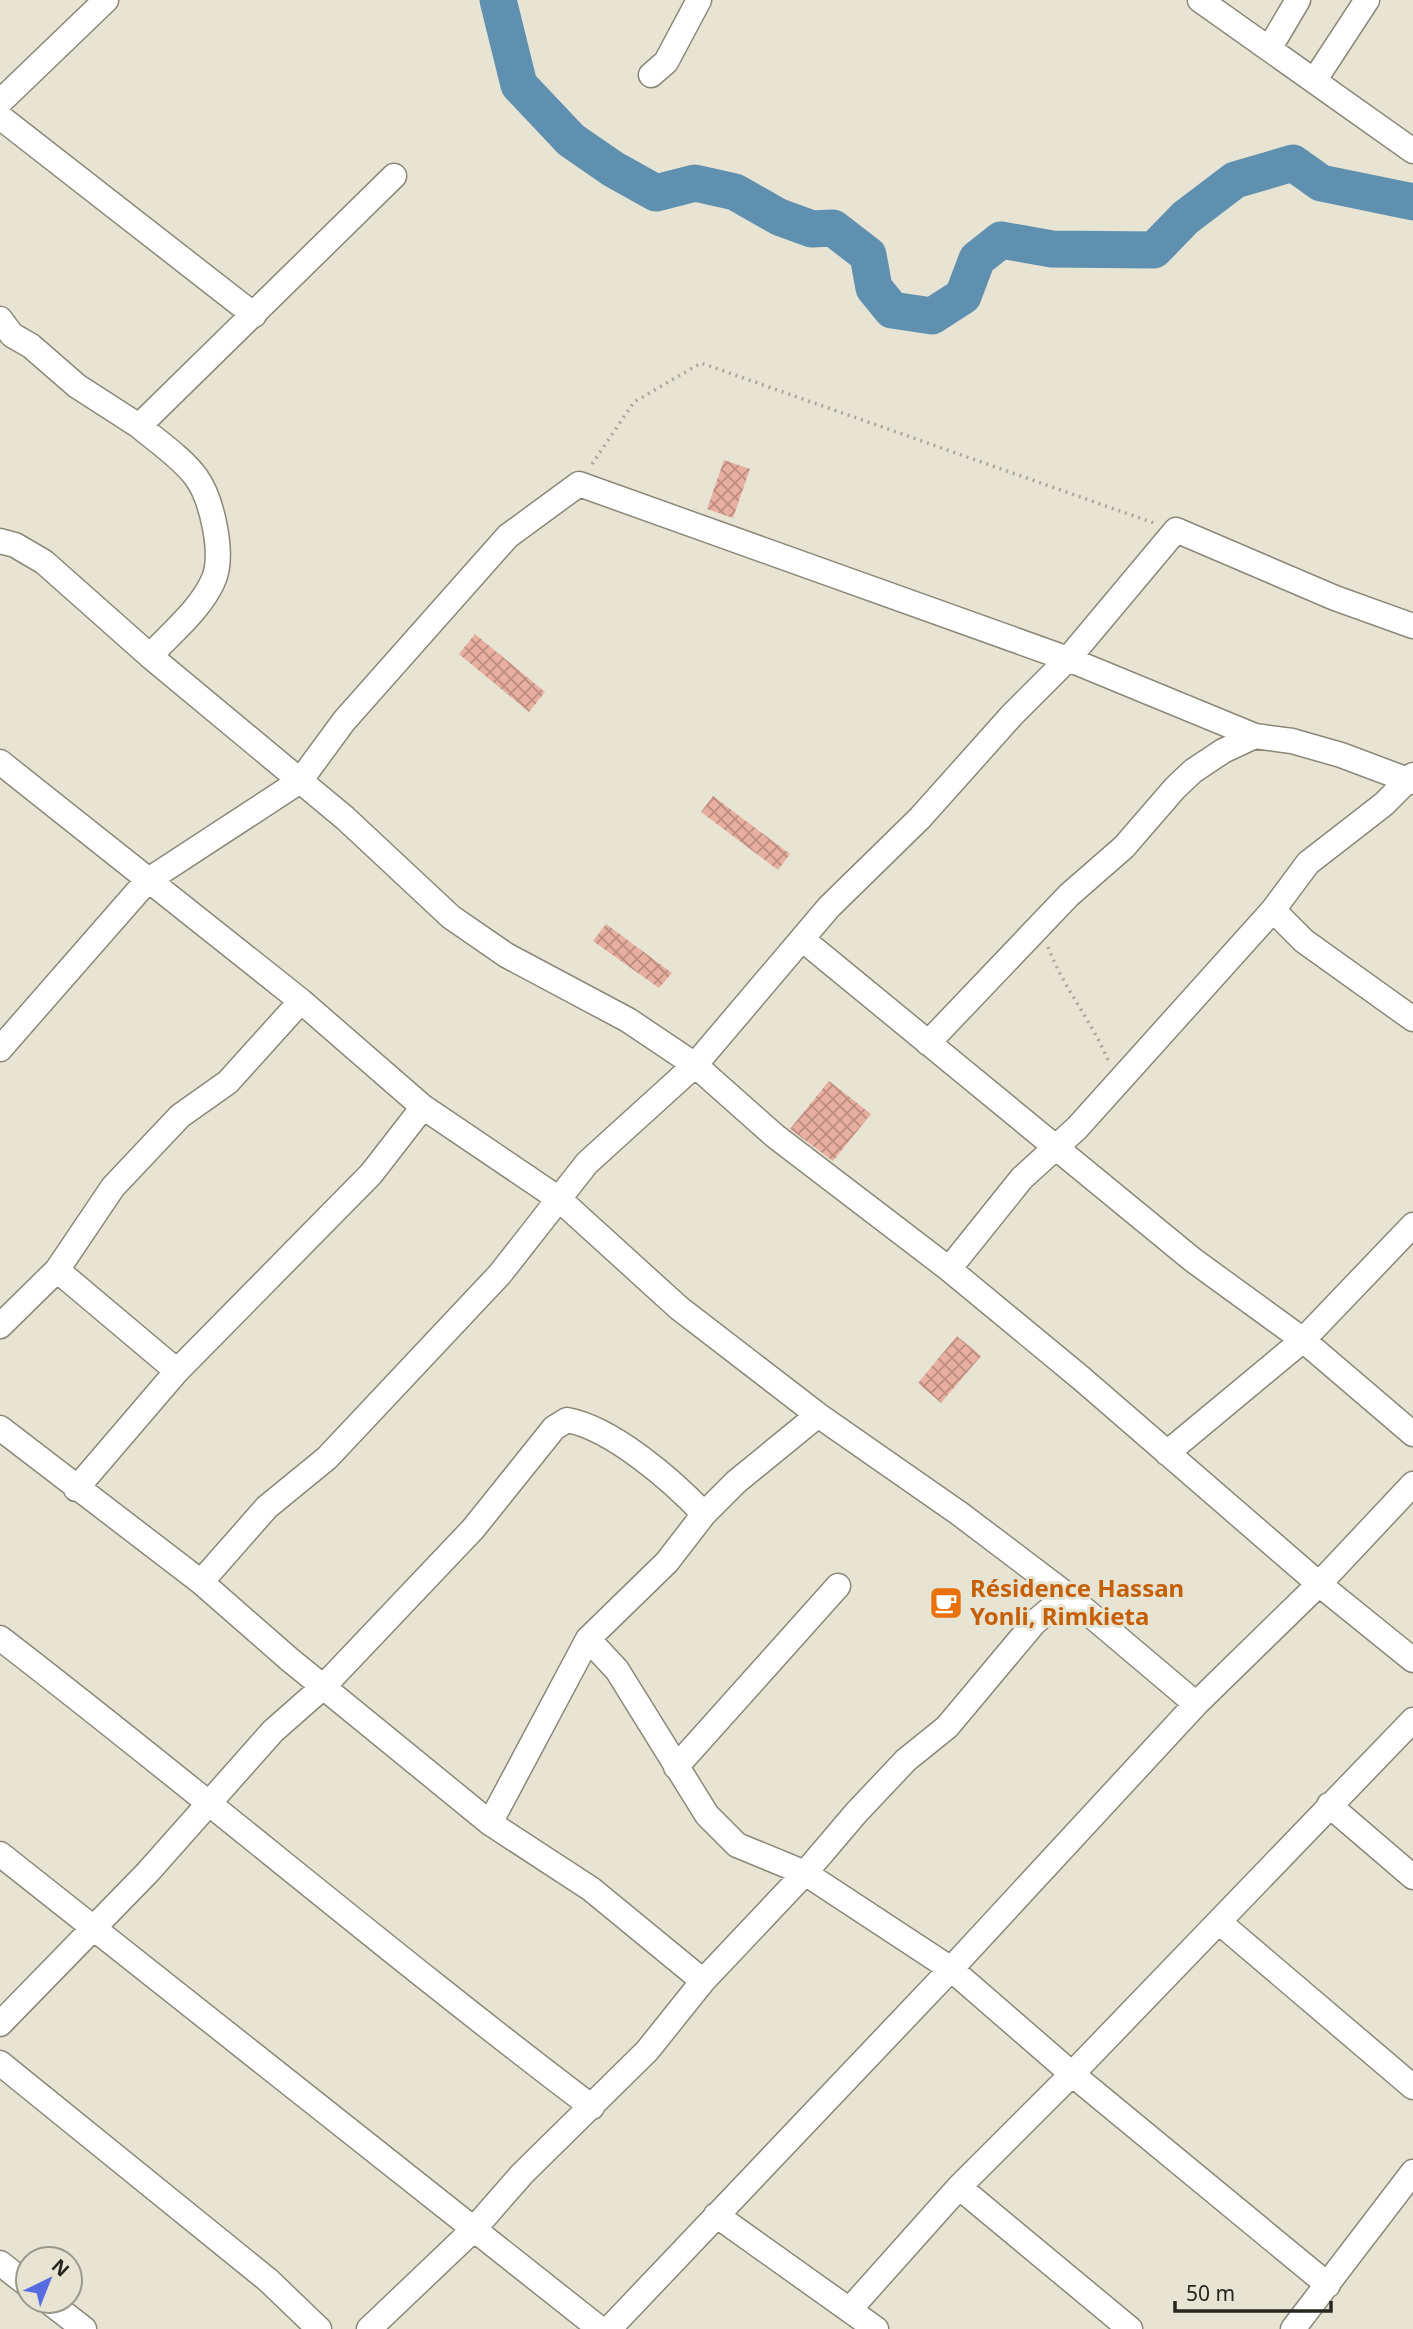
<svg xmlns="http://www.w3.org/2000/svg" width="1413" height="2329" font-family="'Noto Sans',sans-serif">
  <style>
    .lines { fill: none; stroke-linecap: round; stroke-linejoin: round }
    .river { stroke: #5f90b0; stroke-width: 37 }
    .building { fill: url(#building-cross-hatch) }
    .street-casing { stroke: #8b8879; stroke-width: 27 }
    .path { stroke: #a9a799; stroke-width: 3.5; stroke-dasharray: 2 5; stroke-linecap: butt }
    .street { stroke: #fff; stroke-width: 24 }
    .labels { text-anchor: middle; stroke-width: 6; stroke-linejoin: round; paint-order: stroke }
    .food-label { font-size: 24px; font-weight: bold; fill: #c56008; stroke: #e7e4d3; text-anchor: start }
  </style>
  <defs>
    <pattern id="building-cross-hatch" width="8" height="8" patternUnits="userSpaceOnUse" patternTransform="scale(1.75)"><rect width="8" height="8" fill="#e8ae9f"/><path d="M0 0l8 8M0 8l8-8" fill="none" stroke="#bc8d81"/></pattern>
  </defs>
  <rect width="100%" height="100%" fill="#e7e4d3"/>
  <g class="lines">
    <path class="river" d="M498 0 519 85 571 140 613 169 656 193 695 183 735 192 779 217 812 229 833 228 868 255 874 288 892 310 932 316 963 296 977 259 1001 240 1052 249 1154 250 1185 218 1235 180 1293 163 1321 183 1413 202"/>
  </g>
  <path class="building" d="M724 460 750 469 733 518 707 509Z
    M475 634 545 692 529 712 459 654Z
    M713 796 790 854 778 870 701 812Z
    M606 924 672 973 659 988 593 941Z
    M829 1081 871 1114 833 1161 790 1129Z
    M957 1336 981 1356 941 1403 918 1383Z"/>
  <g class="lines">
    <defs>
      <path id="street" d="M1200 0 1413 151
        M1269 49 1298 0
        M651 75 666 62 699 0
        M1314 81 1367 0
        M0 102 106 0
        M0 117 254 315
        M0 319 12 335 31 346 77 386 139 426
        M0 541 15 545 44 562 150 656 345 818 451 917 506 955 628 1020 695 1065 775 1136 949 1269 1081 1378 1319 1584 1413 1660
        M150 656C171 633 200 610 213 581 225 556 212 499 196 477 182 458 157 441 139 426L394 176
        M0 762 301 1001 423 1107 559 1199 679 1308 818 1415 960 1514 1067 1595 1196 1704
        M1273 910 1304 941 1413 1019
        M802 939 1193 1260 1303 1340 1413 1434
        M928 1043 1069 895 1124 847 1175 788 1193 771 1223 751 1255 736 1292 741 1341 755 1413 782
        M0 1049 147 881 300 781 344 721 508 536 579 484 1068 659 1255 736
        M949 1269 1022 1178 1077 1128 1273 910 1308 863 1384 804 1413 775
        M57 1270 177 1371
        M0 1326 57 1270 113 1187 180 1116 228 1082 301 1001
        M0 1428 201 1582 289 1659 490 1823 591 1889 703 1981
        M1167 1453 1303 1340 1413 1225
        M76 1489 177 1371 371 1174 423 1107
        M201 1582 267 1507 327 1458 500 1274 587 1163 695 1065 829 907 920 818 1012 715 1068 659 1176 530 1335 598 1413 626
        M0 1638C200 1792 391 1955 592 2107
        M588 1639 617 1670 707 1815 737 1845 805 1873 951 1969 1072 2074 1328 2285
        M676 1767 838 1586
        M1329 1805 1413 1877
        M490 1823 588 1639 667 1562 704 1514 736 1482 818 1415
        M0 1854 600 2329
        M1219 1922 1413 2087
        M0 2024 148 1872 273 1731 323 1687 473 1529 554 1428 567 1420C612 1428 673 1481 704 1514
        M0 2063 268 2280 319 2329
        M959 2187 1130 2329
        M716 2215 876 2329
        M0 2263 28 2285
        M48 2301 84 2329
        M851 2308 959 2187 1072 2074 1413 1720
        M369 2329 474 2229 522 2174 647 2051 703 1981 805 1873 856 1813 906 1760 947 1727 1034 1623 1067 1595
        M609 2329 951 1969 1196 1704 1319 1584 1413 1484
        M1293 2329 1413 2172"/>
    </defs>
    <use href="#street" class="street-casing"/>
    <path class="path" d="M592 464 634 402 701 363 1154 523
      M1048 947C1063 987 1091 1020 1108 1060"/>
    <use href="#street" class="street"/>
  </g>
  <defs>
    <symbol id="cafe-square" viewBox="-11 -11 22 22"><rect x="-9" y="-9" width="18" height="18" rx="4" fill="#e8710a" stroke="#e7e4d3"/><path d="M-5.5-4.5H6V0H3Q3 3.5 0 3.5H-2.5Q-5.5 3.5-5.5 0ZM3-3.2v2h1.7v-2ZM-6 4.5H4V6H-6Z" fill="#fff"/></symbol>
  </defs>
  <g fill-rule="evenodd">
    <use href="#cafe-square" x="927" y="1584" width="38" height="38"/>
  </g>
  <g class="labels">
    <g class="food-label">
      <text x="970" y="1597">Résidence Hassan<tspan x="970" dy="28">Yonli, Rimkieta</tspan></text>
    </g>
  </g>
  <g transform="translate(49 2280) rotate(43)"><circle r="33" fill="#e7e4d3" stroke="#9a988b" stroke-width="2"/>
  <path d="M0-5L12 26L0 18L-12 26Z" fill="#586ce2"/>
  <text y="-10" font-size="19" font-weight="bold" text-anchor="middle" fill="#27261f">N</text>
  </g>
  <path d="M1175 2301v10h156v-10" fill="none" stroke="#27261f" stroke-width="3.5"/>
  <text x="1186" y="2301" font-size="21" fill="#27261f" stroke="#e7e4d3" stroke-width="5" paint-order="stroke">50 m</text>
</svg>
